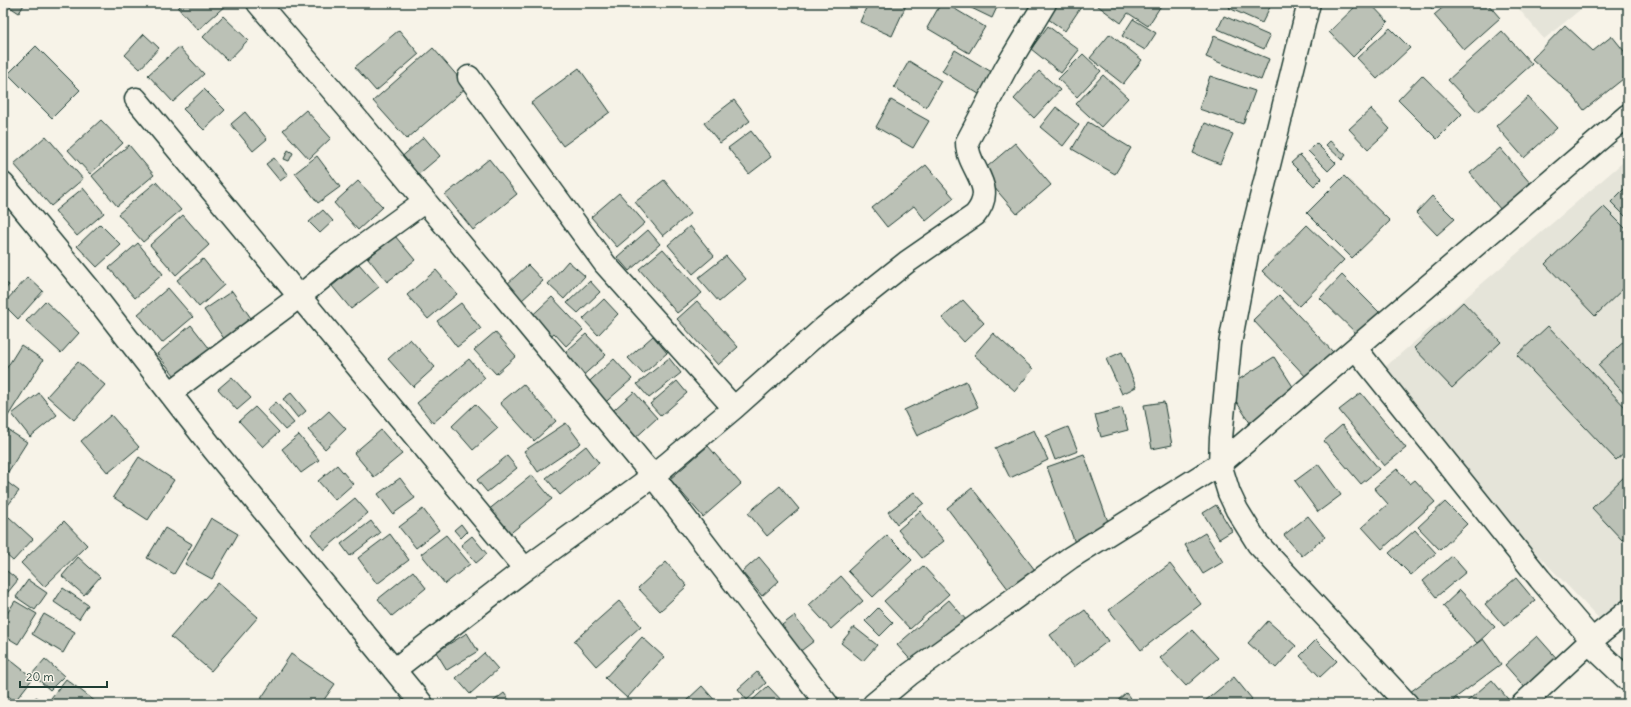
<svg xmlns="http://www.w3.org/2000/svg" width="1631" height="707" font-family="Delius,sans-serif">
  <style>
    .built { fill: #e5e4d9 }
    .building { fill: #bbc1b6; stroke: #1f3d34 }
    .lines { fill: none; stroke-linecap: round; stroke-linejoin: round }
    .street-casing { stroke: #1f3d34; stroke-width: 25 }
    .street { stroke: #f7f3e8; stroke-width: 22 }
  </style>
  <rect width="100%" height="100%" fill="#f7f3e8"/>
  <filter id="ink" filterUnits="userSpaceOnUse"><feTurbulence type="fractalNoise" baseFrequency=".025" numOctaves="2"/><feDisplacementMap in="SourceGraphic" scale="8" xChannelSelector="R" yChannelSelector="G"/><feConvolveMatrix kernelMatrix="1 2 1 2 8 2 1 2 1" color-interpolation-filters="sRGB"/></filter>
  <g filter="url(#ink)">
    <path class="built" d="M1514 3H1576L1581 9 1544 39Z
      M1628 158V616L1611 631 1370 380Z"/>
    <path class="building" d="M4 3H25L19 13Z
      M183 3H227V4L198 30 178 8Z
      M868 3H907L892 36 860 22Z
      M941 3H945L985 27 969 53 927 28Z
      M961 3H999L992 18Z
      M1053 3H1075L1081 7 1065 31 1044 16Z
      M1094 3H1160L1162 4 1148 26 1128 13 1121 23Z
      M1232 3H1267L1271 5 1262 23 1229 8Z
      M1359 3H1370L1388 22 1353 57 1329 32Z
      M1427 3H1440L1433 10Z
      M1448 3H1487L1500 18 1464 50 1434 15Z
      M223 16 248 40 228 61 203 37Z
      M1224 16 1270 36 1264 49 1218 29Z
      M1133 19 1156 33 1145 50 1122 36Z
      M1565 25 1593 51 1612 36 1628 56V75L1584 110 1573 96 1532 59Z
      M1048 26 1079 50 1061 73 1031 49Z
      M1390 28 1410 48 1377 79 1357 58Z
      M399 30 419 54 376 91 355 67Z
      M1502 31 1532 64 1478 112 1448 80Z
      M144 34 159 48 140 69 125 55Z
      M1110 34 1142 60 1123 84 1090 58Z
      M1214 36 1269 59 1261 80 1206 57Z
      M36 46 80 90 52 118 8 74Z
      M179 47 204 74 173 102 148 75Z
      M433 48 467 87 407 139 373 101Z
      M955 50 995 74 982 96 942 71Z
      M1083 54 1101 71 1077 97 1058 79Z
      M909 61 941 81 926 107 894 87Z
      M579 68 610 112 563 146 531 103Z
      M1039 71 1060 90 1034 118 1014 99Z
      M1103 75 1128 98 1101 127 1076 104Z
      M1422 75 1462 114 1437 139 1398 100Z
      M1210 76 1255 91 1243 124 1199 109Z
      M204 89 225 110 204 130 183 109Z
      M1528 97 1557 128 1524 158 1496 126Z
      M734 100 750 121 720 143 704 123Z
      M891 100 929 121 913 148 876 127Z
      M1056 107 1079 125 1063 146 1040 127Z
      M1371 109 1390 129 1368 149 1349 129Z
      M306 110 331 138 309 159 283 130Z
      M245 112 267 139 253 151 231 124Z
      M101 120 123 143 90 174 68 150Z
      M1088 122 1131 148 1115 174 1072 149Z
      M1205 123 1233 134 1220 164 1193 153Z
      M751 131 771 157 749 174 728 148Z
      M46 136 83 179 51 206 14 164Z
      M424 137 440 156 413 179 397 161Z
      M1330 141 1346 155 1342 160 1326 145Z
      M1015 143 1051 185 1017 214 981 172Z
      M1316 143 1336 163 1328 171 1308 151Z
      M129 145 154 175 117 206 92 176Z
      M1500 148 1531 184 1501 210 1470 173Z
      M288 150 293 153 289 161 284 159Z
      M1300 155 1322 178 1314 186 1291 163Z
      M317 156 340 187 318 203 295 173Z
      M274 158 288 175 280 181 266 164Z
      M489 159 517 194 473 230 445 195Z
      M926 165 954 198 926 221 914 206 887 227 872 208Z
      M1344 176 1390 221 1352 258 1307 213Z
      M664 180 691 213 663 236 635 202Z
      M358 181 383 207 358 230 334 203Z
      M156 182 181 210 143 242 118 214Z
      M1628 185V219L1611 202Z
      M83 188 104 213 77 236 55 211Z
      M619 193 645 223 617 247 591 217Z
      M1432 196 1455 219 1437 235 1416 213Z
      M1604 207 1628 231V284L1595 316 1545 264Z
      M323 210 333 221 320 233 309 222Z
      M183 215 209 245 176 275 150 245Z
      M100 224 121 245 97 267 77 246Z
      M1307 225 1344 260 1299 306 1262 271Z
      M690 226 714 256 693 274 668 245Z
      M648 230 660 244 629 271 617 257Z
      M395 236 415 260 387 282 368 258Z
      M138 243 163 274 135 298 109 268Z
      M663 249 702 293 677 313 639 269Z
      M726 256 746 279 719 302 698 278Z
      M203 259 224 285 199 307 177 280Z
      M568 261 585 276 564 299 548 284Z
      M359 264 379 287 351 309 332 286Z
      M528 265 543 281 521 301 506 285Z
      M436 270 457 294 428 319 407 295Z
      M1342 275 1385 318 1363 340 1320 298Z
      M28 277 43 291 18 319 3 304Z
      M3 281 9 285 3 292Z
      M590 281 600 292 578 313 567 303Z
      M168 288 193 317 162 343 138 314Z
      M232 291 253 321 225 340 204 310Z
      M1279 295 1334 353 1307 378 1253 320Z
      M552 297 583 330 566 346 554 333 545 341 526 321Z
      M604 299 618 314 598 335 583 319Z
      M963 300 984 323 964 342 942 318Z
      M45 301 79 333 61 353 26 321Z
      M697 301 738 347 718 365 677 319Z
      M1463 302 1501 342 1452 388 1414 348Z
      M461 303 481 329 457 347 437 321Z
      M191 325 213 353 179 381 157 354Z
      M1548 326 1628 410V449L1616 460 1517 355Z
      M495 332 516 356 496 374 474 350Z
      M993 333 1033 369 1015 391 974 355Z
      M586 334 606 355 579 379 560 357Z
      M653 336 667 353 643 374 628 358Z
      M1628 338V398L1598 365Z
      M410 339 435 367 413 387 388 359Z
      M21 345 43 360 8 416 3 413V374Z
      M1122 352 1136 387 1122 394 1106 359Z
      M1274 357 1299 396 1252 426 1227 387Z
      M669 358 681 373 649 398 637 384Z
      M469 359 485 378 433 423 417 403Z
      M614 359 632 379 600 407 582 388Z
      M78 362 105 385 74 420 47 396Z
      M232 377 251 398 237 410 218 389Z
      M677 381 687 393 661 416 650 404Z
      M966 381 978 407 917 436 904 410Z
      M523 384 556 421 534 441 500 403Z
      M634 392 657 418 631 442 607 416Z
      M39 393 57 415 30 437 12 414Z
      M291 393 306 411 298 418 283 399Z
      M1361 393 1406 448 1384 466 1339 410Z
      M276 402 294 423 285 430 267 410Z
      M1164 402 1172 445 1152 449 1144 405Z
      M475 404 498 428 473 450 452 426Z
      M255 407 279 432 263 447 239 421Z
      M1122 408 1128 430 1101 437 1095 415Z
      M329 411 346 429 325 449 308 430Z
      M111 415 139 447 108 473 81 441Z
      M566 423 581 443 538 472 524 451Z
      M1342 425 1379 469 1361 484 1324 441Z
      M1068 427 1078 451 1055 460 1046 436Z
      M8 430 27 442 8 472 3 469V438Z
      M381 430 402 454 374 477 354 453Z
      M1034 430 1048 460 1010 478 995 448Z
      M299 435 319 460 301 473 282 449Z
      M586 446 599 463 560 495 546 478Z
      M708 446 741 484 703 517 670 479Z
      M1084 454 1111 530 1075 543 1047 467Z
      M507 456 517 468 487 492 477 480Z
      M139 457 174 480 148 520 113 497Z
      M1318 464 1341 495 1318 512 1295 481Z
      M337 465 353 484 335 500 318 481Z
      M1397 469 1410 484 1415 480 1435 502 1382 549 1362 527 1388 504 1374 488Z
      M1628 473V534L1622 540 1592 508Z
      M532 475 552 499 507 536 487 511Z
      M400 478 415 498 393 514 378 494Z
      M3 479 19 491 5 509 3 508Z
      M780 486 799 509 767 536 748 513Z
      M972 488 1038 574 1012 594 947 508Z
      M914 492 924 503 897 524 888 512Z
      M355 498 368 513 324 550 311 534Z
      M1445 502 1467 524 1440 550 1418 527Z
      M1216 505 1232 531 1219 539 1203 513Z
      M423 509 439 530 416 548 399 527Z
      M920 511 944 541 922 558 898 530Z
      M1308 516 1325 537 1302 556 1284 535Z
      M9 517 33 539 13 561 3 552V523Z
      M211 518 238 534 212 579 185 564Z
      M64 521 87 545 44 587 21 563Z
      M371 521 380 533 350 556 341 544Z
      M461 524 467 532 461 538 454 530Z
      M165 528 192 544 174 574 147 558Z
      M1415 530 1436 553 1411 575 1389 553Z
      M1205 533 1223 562 1203 574 1185 545Z
      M390 534 409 560 377 584 358 558Z
      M446 535 470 564 445 584 421 554Z
      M887 535 912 560 873 597 848 571Z
      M472 536 487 554 476 563 461 545Z
      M1452 556 1466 572 1436 597 1423 581Z
      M78 557 100 577 84 595 62 576Z
      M759 557 779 581 762 596 742 572Z
      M666 562 687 586 660 611 638 588Z
      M1170 564 1201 604 1141 650 1109 610Z
      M923 566 949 594 910 629 884 601Z
      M3 568 18 580 3 598Z
      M413 571 426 588 392 616 378 599Z
      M841 576 863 601 831 629 809 605Z
      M1516 578 1535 601 1504 626 1485 604Z
      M28 580 47 593 35 610 16 597Z
      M218 583 258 617 211 671 171 637Z
      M63 588 88 605 79 619 54 602Z
      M1460 590 1495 627 1477 643 1443 606Z
      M949 600 967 621 916 666 897 645Z
      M15 601 37 614 18 644 3 635V620Z
      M619 601 641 626 596 666 574 641Z
      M878 608 893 623 880 636 865 621Z
      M1085 610 1108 641 1074 667 1050 635Z
      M44 614 75 632 63 653 32 634Z
      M794 616 814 641 794 656 774 631Z
      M1268 621 1296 646 1276 668 1248 643Z
      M854 627 877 645 863 661 841 643Z
      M1192 630 1218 658 1186 686 1160 658Z
      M467 633 478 651 447 670 436 652Z
      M1537 636 1560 662 1528 691 1505 665Z
      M642 637 664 657 627 698 605 678Z
      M1483 639 1501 664 1447 704H1418L1410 692Z
      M1316 640 1337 661 1320 677 1300 656Z
      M484 653 498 669 470 694 456 678Z
      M3 654 33 678 15 701 3 692Z
      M291 654 335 684 321 704H266L260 700Z
      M45 659 64 676 50 690 32 674Z
      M757 672 766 683 747 700 738 689Z
      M1234 677 1252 699 1246 704H1208L1205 701Z
      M66 679 96 702 94 704H58L51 698Z
      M1492 680 1512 704H1464Z
      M702 686 718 704H691L687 700Z
      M768 686 785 704H748Z
      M504 693 512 704H490Z
      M1126 693 1135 704H1114Z
      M36 697 48 704H32Z
      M1457 698 1462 704H1449Z"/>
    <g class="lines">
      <defs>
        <path id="street" d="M258 3 357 119 653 476 827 704
          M1309 3 1247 254 1230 344 1221 438 1220 464 1229 493 1237 510 1258 544 1407 704
          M469 77 605 264 734 408
          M136 99 525 569
          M3 184 87 286 214 450 422 704
          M1356 349 1540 579 1592 640
          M170 393 300 296 345 259 425 201
          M1589 643 1628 680
          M394 670 525 569 653 476 734 408 825 327 907 262 975 215C999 186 967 170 967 142L1006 68 1045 3
          M874 704 910 674 1070 558 1220 464 1628 115
          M1523 704 1592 640 1628 611"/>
      </defs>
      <use href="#street" class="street-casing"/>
      <use href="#street" class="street"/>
    </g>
  </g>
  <rect width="1631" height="707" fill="none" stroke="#f7f3e8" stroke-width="16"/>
  <rect x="8" y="8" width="1615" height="691" fill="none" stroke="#1f3d34" stroke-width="1.5" filter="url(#ink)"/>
  <path d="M20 681v6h87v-6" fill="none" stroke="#1f3d34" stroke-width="2"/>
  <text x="26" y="681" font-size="12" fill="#1f3d34" stroke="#f7f3e8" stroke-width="3" paint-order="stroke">20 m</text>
</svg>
